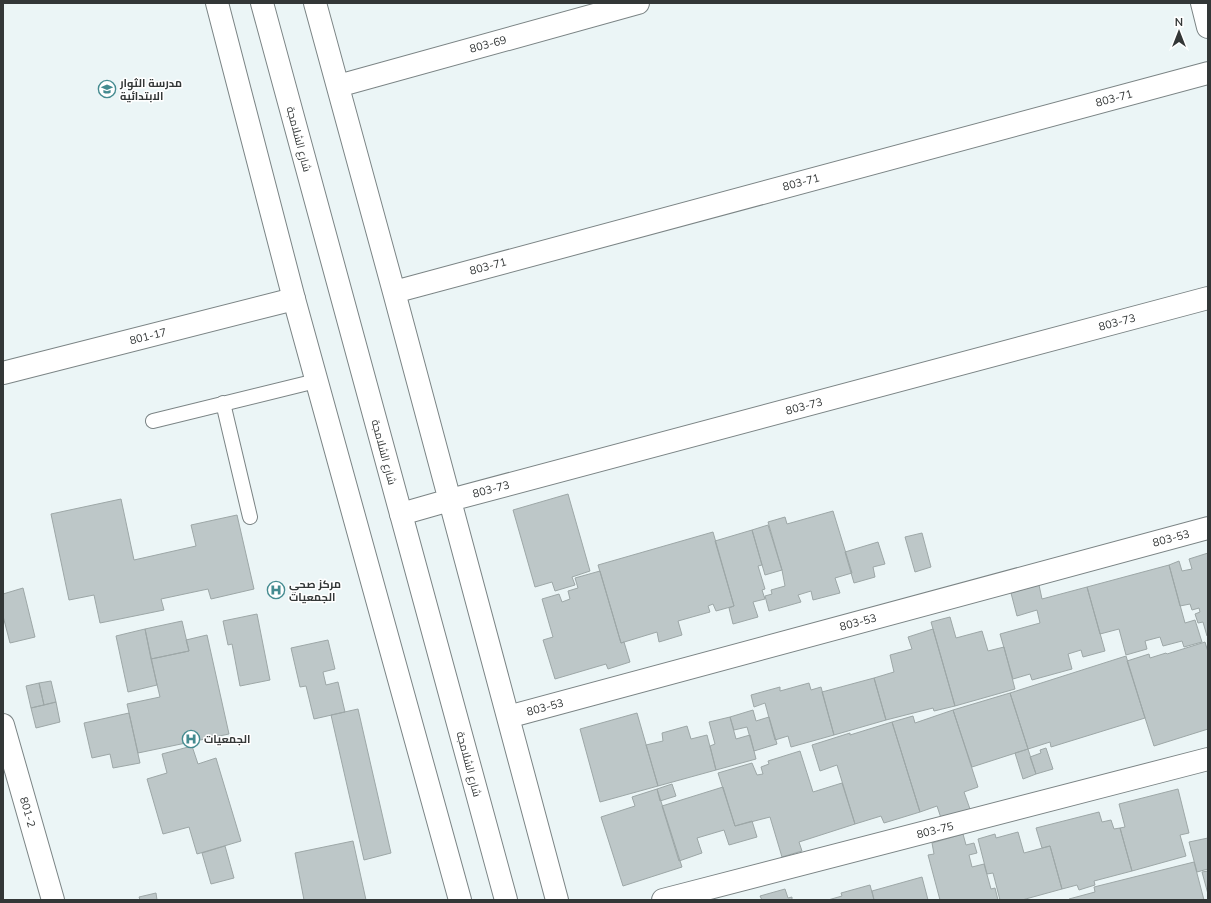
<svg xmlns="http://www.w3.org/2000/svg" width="1211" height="903" font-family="Mulish,Cairo,sans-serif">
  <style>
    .building { fill: #bdc7c8; stroke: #9da7a7 }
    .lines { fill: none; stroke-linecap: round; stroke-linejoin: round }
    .lane-casing { stroke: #7b8485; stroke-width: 16 }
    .street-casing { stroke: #7b8485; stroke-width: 24 }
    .secondary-casing { stroke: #7b8485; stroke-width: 24 }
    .lane { stroke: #fff; stroke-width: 14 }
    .street { stroke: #fff; stroke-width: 22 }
    .secondary { stroke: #fff; stroke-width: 22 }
    .labels { text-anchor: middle; stroke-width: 3; stroke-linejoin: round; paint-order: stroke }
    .street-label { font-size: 11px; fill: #333737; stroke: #fff }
    .poi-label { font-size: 11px; font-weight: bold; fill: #333737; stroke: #fff; text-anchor: start }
  </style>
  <rect width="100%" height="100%" fill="#ebf5f6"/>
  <path class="building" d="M568 494 590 571 572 577 575 585 555 591 552 582 535 587 513 510Z
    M121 499 134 560 196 546 191 525 237 515 254 589 211 599 208 589 161 599 164 610 100 623 94 595 69 600 51 514Z
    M833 511 852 573 835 578 840 593 813 600 811 591 798 595 801 602 769 611 765 596 772 594 771 590 785 586 782 570 768 522 785 517 787 524Z
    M768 525 782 570 765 575 752 530Z
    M752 530 762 565 758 566 765 589 762 590 765 599 753 602 758 617 733 624 729 608 734 606 715 541Z
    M713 532 734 606 716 611 713 604 708 606 710 612 678 621 682 635 659 642 657 632 621 643 598 565Z
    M922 533 931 567 915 572 905 537Z
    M878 542 885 564 873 567 875 577 854 583 845 552Z
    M1208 553V636H1207L1203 622 1198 623 1195 614 1200 612 1199 608 1192 610 1190 604 1180 606 1169 565 1179 561 1182 571 1192 569 1189 559Z
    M1169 565 1185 623 1195 620 1202 642 1184 647 1182 641 1163 646 1160 637 1145 641 1147 649 1126 655 1119 629 1100 634 1087 587Z
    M600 571 621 643 624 642 630 662 608 669 606 664 555 679 543 640 553 637 542 599 559 594 562 602 570 599 568 591 578 588 575 578Z
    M1039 585 1042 599 1087 587 1105 651 1083 657 1081 650 1068 654 1072 669 1032 680 1030 674 1013 679 1000 634 1040 623 1037 610 1017 616 1011 593Z
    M23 588 35 637 10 643 3 616V594Z
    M257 614 270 680 240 686 232 644 228 645 223 621Z
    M950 617 956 638 982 631 988 651 1004 647 1015 689 955 706 931 622Z
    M182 621 189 651 151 659 145 629Z
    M145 629 157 685 128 692 116 636Z
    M933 629 955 706 934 711 933 708 886 720 874 678 894 672 890 655 912 649 908 637Z
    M207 635 229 734 138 753 127 704 160 697 151 659 189 651 186 640Z
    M328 640 335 669 323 672 326 685 338 682 345 712 314 719 306 686 300 687 291 648Z
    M1205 642 1208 652V729L1154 746 1127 661 1149 654 1150 658 1166 653 1167 654Z
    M1126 656 1145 718 1051 747 1050 742 1028 749 1010 693Z
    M874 678 886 720 834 735 822 692Z
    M51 681 56 702 44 705 39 683Z
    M39 683 44 705 31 708 26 686Z
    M809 683 811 690 821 687 834 735 791 747 788 736 775 740 765 703 754 707 751 695 780 687V691Z
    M1010 693 1028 749 972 767 953 710Z
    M56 702 60 722 36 728 31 708Z
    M358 709 391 853 364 860 331 715Z
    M753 710 756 721 769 717 777 744 754 751 747 727 734 730 730 717Z
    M953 710 978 787 964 792 970 809 941 818 937 806 920 812 892 722 913 716 915 723Z
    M129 713 140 763 113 768 110 754 92 758 84 723Z
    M637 713 658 786 600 802 580 729Z
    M730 717 736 739 750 735 756 759 716 770 710 746 715 744 709 722Z
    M892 722 920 812 884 823 881 816 855 824 837 765 820 771 812 745 850 733V735Z
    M687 726 691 739 707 735 716 770 658 786 646 745 663 741 662 733Z
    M192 746 198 764 216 758 241 841 197 854 189 827 163 834 147 779 167 773 162 754Z
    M1046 748 1053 769 1036 774 1030 757 1041 753 1040 750Z
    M1028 749 1036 774 1023 779 1015 753Z
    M800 751 813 792 842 783 855 824 799 842 802 851 782 857 770 817 735 826 718 773 752 763 757 775 763 774 761 767 769 764 768 761Z
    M672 784 676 796 660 801 657 789Z
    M723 787 735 826 752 821 757 837 729 845 724 830 697 838 702 853 679 861 662 806Z
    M657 789 682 867 623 886 601 817 635 806 632 797Z
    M1178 789 1189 833 1180 835 1186 856 1132 871 1120 828 1125 827 1119 804Z
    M1099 812 1102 822 1111 820 1114 829 1120 828 1132 871 1094 881 1095 885 1079 890 1077 885 1062 889 1050 846 1042 848 1036 828Z
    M1018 832 1024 853 1050 846 1062 889 1022 900H1000L993 873 987 874 978 839 995 834 996 838Z
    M963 834 966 845 974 843 977 853 969 855 972 867 984 864 991 889 995 888 998 900H940L928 855 934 854 932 843Z
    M1208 838V869L1197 872 1189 842Z
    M353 841 366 900H304L295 853Z
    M225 846 234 878 211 884 202 853Z
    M1194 862 1204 900H1069V899L1095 892 1094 887Z
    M1208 871V894L1202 872Z
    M922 877 928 900H874L872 891Z
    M870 885 874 900H828L842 896 841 893Z
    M785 889 788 898 792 897V900H762L760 896Z
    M156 893 157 900H140L139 897Z"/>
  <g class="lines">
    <defs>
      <path id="lane" d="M223 403 250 517
        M153 421 316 381"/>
      <path id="street" d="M315 3 394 292 557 900
        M1202 3 1208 27
        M338 86 638 3
        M394 292 1208 73
        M3 373 294 299
        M401 514 450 500 1208 298
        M508 717 1208 528
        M3 725 53 900
        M663 900 1208 759"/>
      <path id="secondary" d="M217 3 294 299 460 900
        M262 3 506 900"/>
    </defs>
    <use href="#lane" class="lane-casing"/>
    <use href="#street" class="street-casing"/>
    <use href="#secondary" class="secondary-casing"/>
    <use href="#lane" class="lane"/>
    <use href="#street" class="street"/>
    <use href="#secondary" class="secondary"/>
  </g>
  <defs>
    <symbol id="school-ring" viewBox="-11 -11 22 22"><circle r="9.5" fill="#fff" stroke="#448b90" stroke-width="1.5"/><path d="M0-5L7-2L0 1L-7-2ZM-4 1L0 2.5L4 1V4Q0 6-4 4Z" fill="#448b90"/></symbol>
    <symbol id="hospital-ring" viewBox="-11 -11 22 22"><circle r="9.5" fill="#fff" stroke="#448b90" stroke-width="1.5"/><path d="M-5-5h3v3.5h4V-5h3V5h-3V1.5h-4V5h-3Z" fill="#448b90"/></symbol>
  </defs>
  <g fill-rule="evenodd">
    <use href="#school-ring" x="97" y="79" width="20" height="20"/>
    <use href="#hospital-ring" x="266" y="580" width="20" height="20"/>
    <use href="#hospital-ring" x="181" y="729" width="20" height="20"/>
  </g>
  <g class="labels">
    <g class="street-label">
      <text transform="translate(488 44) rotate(-15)" y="4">803-69</text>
      <text transform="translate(1114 98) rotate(-15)" y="4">803-71</text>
      <text transform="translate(299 139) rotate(75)" y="4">شارع الشلامجة</text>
      <text transform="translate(801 182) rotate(-15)" y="4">803-71</text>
      <text transform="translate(488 266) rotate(-15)" y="4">803-71</text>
      <text transform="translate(1117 322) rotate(-15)" y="4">803-73</text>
      <text transform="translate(148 336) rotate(-14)" y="4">801-17</text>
      <text transform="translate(804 406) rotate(-15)" y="4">803-73</text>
      <text transform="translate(384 452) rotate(75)" y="4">شارع الشلامجة</text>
      <text transform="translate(491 489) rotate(-15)" y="4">803-73</text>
      <text transform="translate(1171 538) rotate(-15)" y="4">803-53</text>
      <text transform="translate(858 622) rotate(-15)" y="4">803-53</text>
      <text transform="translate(545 707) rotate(-15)" y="4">803-53</text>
      <text transform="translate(469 764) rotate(75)" y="4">شارع الشلامجة</text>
      <text transform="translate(28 812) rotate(74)" y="4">801-2</text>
      <text transform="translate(935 830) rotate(-14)" y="4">803-75</text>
    </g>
    <g class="poi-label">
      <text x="120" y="87">مدرسة الثوار<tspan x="120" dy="13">الابتدائية</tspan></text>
      <text x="289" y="588">مركز صحي<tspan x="289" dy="13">الجمعيات</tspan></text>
      <text x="204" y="743">الجمعيات</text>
    </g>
  </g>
  <rect width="1211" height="903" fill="none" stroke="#333737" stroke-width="8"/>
  <g transform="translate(1179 32)" stroke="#ffffff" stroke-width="3" paint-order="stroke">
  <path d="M0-3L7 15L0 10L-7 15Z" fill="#333737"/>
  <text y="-6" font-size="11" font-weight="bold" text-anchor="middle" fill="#333737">N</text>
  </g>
</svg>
